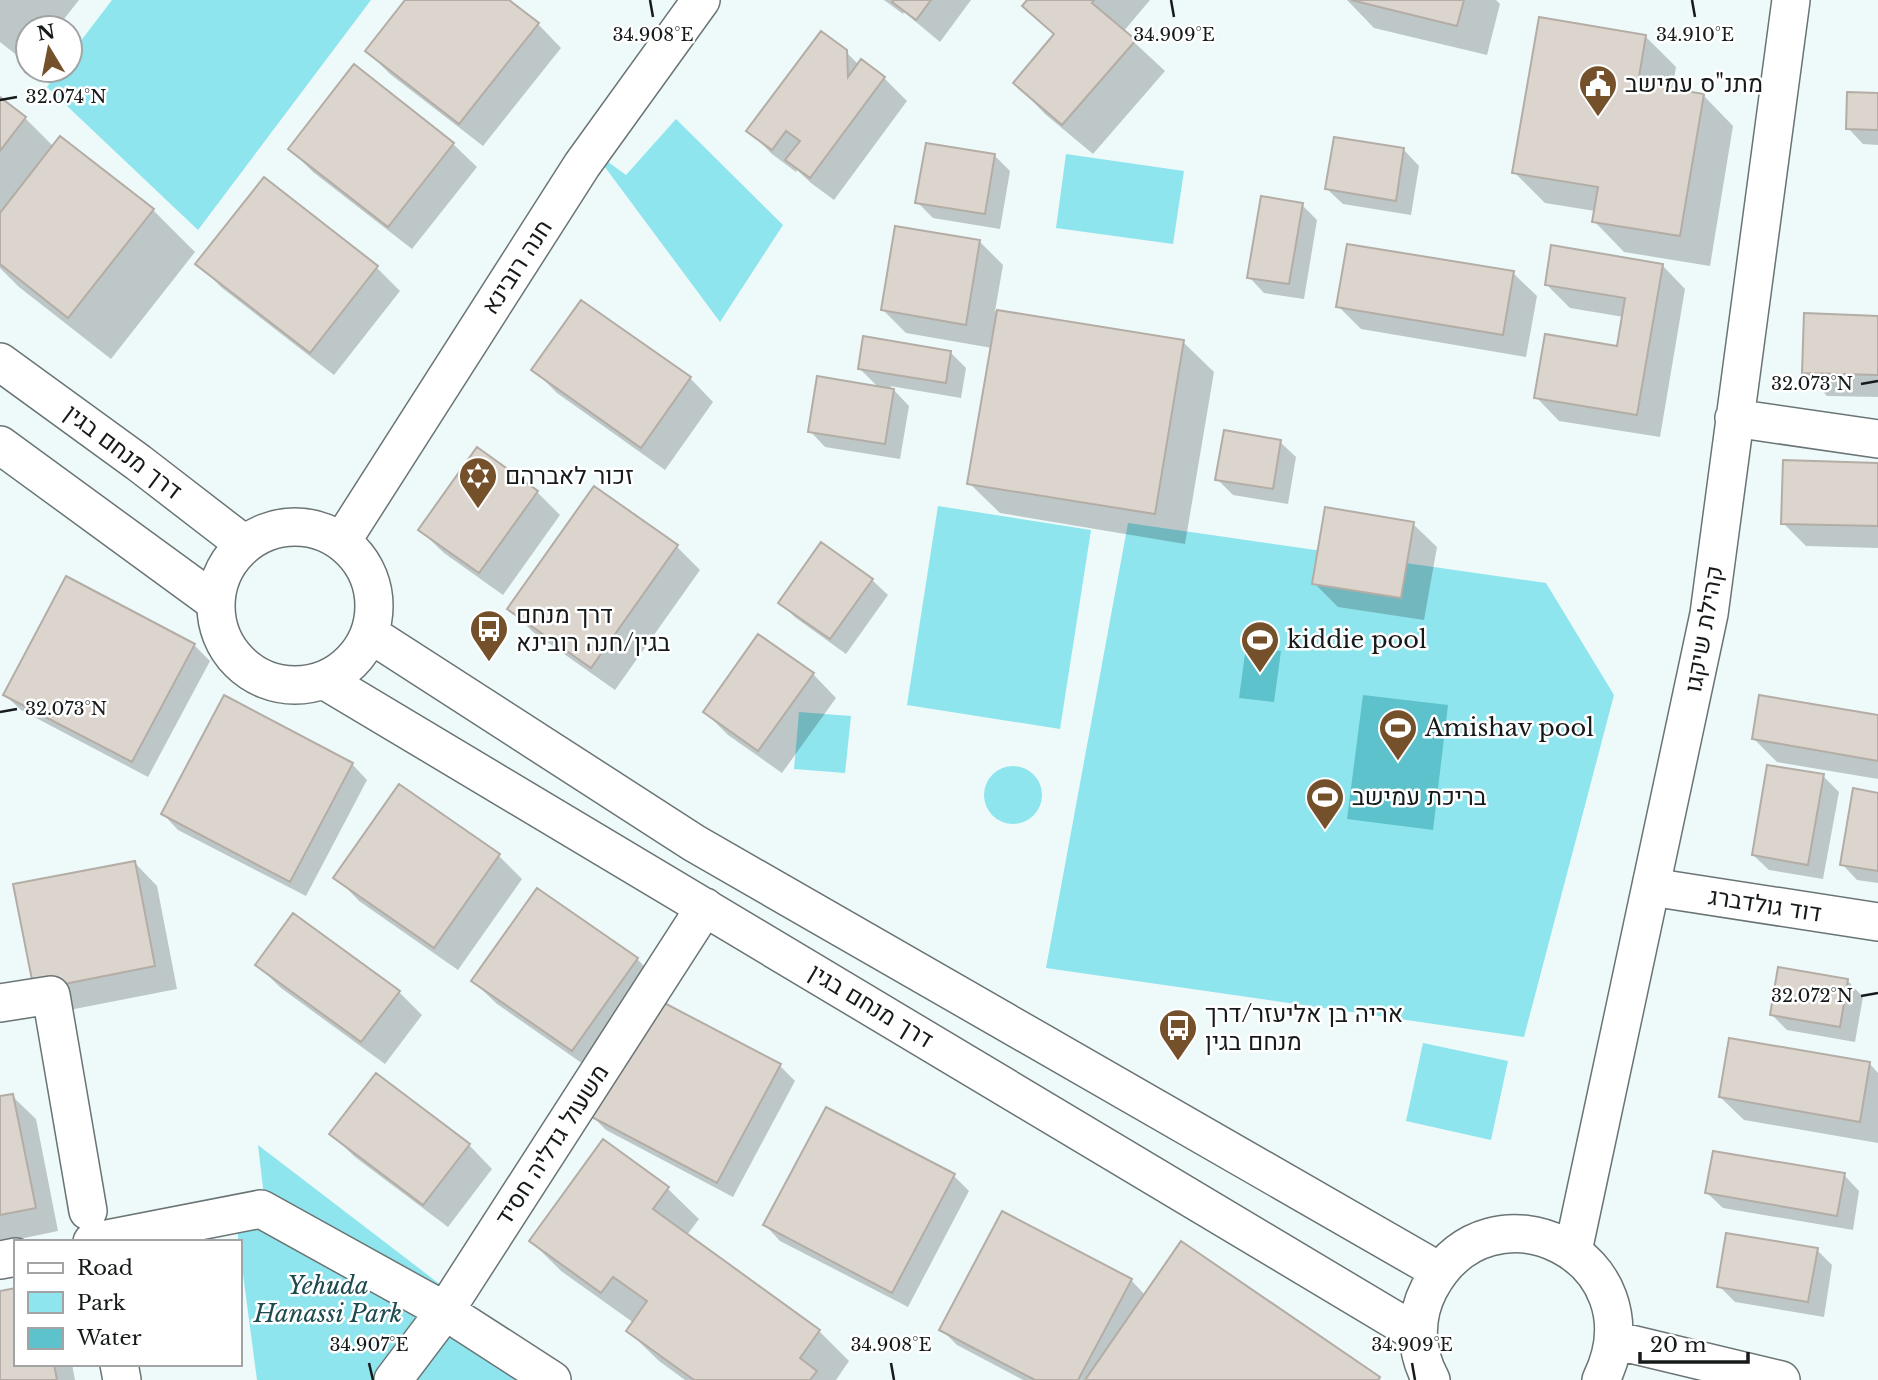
<svg xmlns="http://www.w3.org/2000/svg" width="1878" height="1380" font-family="'Libre Baskerville',Heebo,serif">
  <style>
    .green { fill: #8fe5ed }
    .water { fill: #5dc2cb }
    .shadow { fill: #0003 }
    .building { fill: #dcd5ce; stroke: #b3ada6; stroke-width: 2 }
    .lines { fill: none; stroke-linecap: round; stroke-linejoin: round }
    .minor-casing { stroke: #6a7474; stroke-width: 40 }
    .minor { stroke: #fff; stroke-width: 37 }
    .ticks { fill: none; stroke: #171a1b; stroke-width: 2.5 }
    .labels { text-anchor: middle; stroke-width: 5; stroke-linejoin: round; paint-order: stroke }
    .poi-label { font-size: 24px; fill: #171a1b; stroke: #fff; text-anchor: start }
    .street-label { font-size: 24px; fill: #171a1b; stroke: #fff }
    .park-label { font-size: 24px; font-style: italic; fill: #1d4a4f; stroke: #fff }
    .ticks-label { font-size: 18px; text-anchor: middle; fill: #171a1b; stroke: #fff; stroke-width: 5; stroke-linejoin: round; paint-order: stroke }
  </style>
  <rect width="100%" height="100%" fill="#eef9fa"/>
  <path class="green" d="M112 0H371L198 230 47 87 59 70H70V55Z
    M676 119 783 225 720 322 593 151 626 175Z
    M1066 154 1184 171 1173 244 1056 228Z
    M938 506 1091 530 1060 729 907 705Z
    M1128 523 1546 583 1614 695 1524 1037 1046 968Z
    M799 712 851 716 845 773 794 769Z
    M984 795a29 29 0 1 1 58 0a29 29 0 1 1-58 0Z
    M1423 1043 1508 1061 1491 1140 1406 1121Z
    M258 1145 565 1380H257L237 1229 268 1231Z"/>
  <path class="water" d="M1246 646 1281 651 1274 702 1239 698Z
    M1363 695 1448 705 1433 830 1347 819Z"/>
  <path class="shadow" d="M0 0H79L57 28H28V64L0 42Z
    M407 0H506L538 24 561 48 483 146 390 74 367 51Z
    M884 0H971L940 42 904 12 903 14Z
    M1029 0H1150L1123 32 1165 71 1093 154 1045 114 1015 83 1055 36 1024 6Z
    M1347 0H1496L1500 4 1487 55 1374 28Z
    M1645 36 1676 67 1672 90 1703 95 1733 126 1710 266 1624 252 1594 221 1595 211 1545 203 1514 172Z
    M845 51 859 65 884 78 907 101 834 200 811 183 797 170 796 172 772 154 749 131Z
    M354 67 453 144 477 167 412 249 313 172 290 149Z
    M1878 95V145L1863 144 1848 128Z
    M0 100 25 118 54 147 153 210 195 252 111 359 19 287 0 268Z
    M1404 150 1419 166 1411 215 1343 204 1327 189Z
    M994 155 1010 171 1000 229 933 218 917 202Z
    M264 179 377 268 400 291 334 375 221 287 198 263Z
    M1302 205 1317 220 1304 299 1264 293 1249 277Z
    M979 241 1003 265 995 311 1183 342 1214 372 1185 544 1000 513 969 483 992 348 906 333 883 310Z
    M1662 265 1685 289 1660 437 1559 421 1536 397 1619 348 1624 317 1570 308 1547 285Z
    M1513 273 1537 296 1526 357 1361 329 1338 306Z
    M1878 317V397L1827 396 1804 372Z
    M950 352 966 368 961 398 890 386 909 406 900 459 825 447 810 431 879 388 859 368Z
    M533 369 690 378 713 402 665 470 557 393Z
    M1280 442 1296 457 1288 504 1233 495 1217 479Z
    M1878 465V548L1806 546 1783 523Z
    M537 492 560 515 503 595 444 553 420 530Z
    M1413 524 1437 547 1424 620 1338 607 1314 583Z
    M676 546 700 570 615 690 533 632 510 609Z
    M872 580 888 595 846 654 796 618 780 603Z
    M194 645 210 661 148 777 21 710 5 695Z
    M813 674 836 698 782 773 728 735 705 712Z
    M1878 717V779L1777 762 1754 739Z
    M352 764 367 780 306 896 178 830 163 814Z
    M1823 776 1839 792 1823 879 1769 870 1753 855Z
    M400 786 499 856 522 879 458 970 359 901 336 877Z
    M1878 794V883L1857 880 1842 864Z
    M134 862 157 886 177 989 59 1012 35 989Z
    M637 959 660 982 596 1073 497 1004 473 981Z
    M257 965 399 992 422 1015 385 1064 281 988Z
    M1848 981 1863 997 1855 1042 1787 1030 1772 1015Z
    M1870 1064 1878 1073V1143L1744 1120 1720 1097Z
    M779 1065 795 1081 733 1197 606 1130 590 1114Z
    M376 1075 469 1145 492 1169 448 1227 355 1157 331 1134Z
    M12 1096 36 1119 58 1231 0 1243V1098Z
    M603 1141 668 1189 699 1219 687 1235 819 1331 849 1361 836 1380H685L659 1361 628 1331 634 1323 561 1271 531 1241Z
    M1844 1175 1859 1191 1853 1230 1723 1208 1707 1193Z
    M954 1176 969 1191 908 1307 780 1241 765 1225Z
    M1182 1244 1381 1380H1023L957 1345 942 1330 1131 1280 1146 1296Z
    M1817 1250 1832 1265 1824 1317 1735 1302 1719 1286Z
    M0 1292 16 1364H72L75 1380H0Z"/>
  <path class="building" d="M405 0H509L539 23 459 124 365 51Z
    M894 0H931L916 20 892 2Z
    M1027 0H1094L1092 3 1136 40 1062 125 1013 83 1054 34 1022 6Z
    M1351 0H1464L1457 26Z
    M1539 17 1646 35 1638 83 1704 94 1680 236 1592 222 1598 187 1512 173Z
    M821 31 847 50 848 77 861 59 885 77 810 178 785 160 800 141 786 131 772 150 746 131Z
    M354 64 454 143 388 227 288 149Z
    M1847 92 1878 93V130L1846 129Z
    M0 97 26 117 0 151Z
    M60 136 154 209 68 318 0 264V213Z
    M1334 137 1404 148 1396 201 1325 189Z
    M926 143 995 154 985 214 915 203Z
    M264 177 378 266 310 353 195 264Z
    M1261 196 1303 203 1289 284 1247 278Z
    M895 226 980 240 966 325 881 310Z
    M1347 244 1514 271 1503 335 1336 307Z
    M1551 245 1663 264 1637 415 1534 398 1545 334 1617 346 1625 298 1545 285Z
    M581 300 691 377 641 448 531 370Z
    M997 310 1184 340 1155 514 967 484Z
    M1804 313 1878 316V375L1802 373Z
    M863 336 951 351 946 383 858 369Z
    M817 376 894 389 885 444 808 432Z
    M1224 430 1281 440 1273 489 1215 480Z
    M477 447 538 491 479 573 418 530Z
    M1783 460 1878 463V526L1781 524Z
    M594 486 678 545 591 668 507 609Z
    M1325 507 1414 522 1401 598 1312 584Z
    M821 542 873 579 830 639 778 603Z
    M66 576 195 644 132 762 3 695Z
    M758 634 814 673 758 751 703 712Z
    M224 695 353 763 290 882 161 814Z
    M1759 695 1878 715V761L1752 739Z
    M1767 765 1824 774 1808 865 1752 855Z
    M399 784 500 854 434 948 333 878Z
    M1853 788 1878 793V871L1840 865Z
    M135 861 155 966 34 990 13 884Z
    M537 888 638 958 572 1051 471 981Z
    M293 913 400 991 361 1042 255 965Z
    M1778 967 1848 979 1840 1027 1770 1015Z
    M651 996 781 1064 717 1183 588 1115Z
    M1729 1038 1870 1062 1860 1122 1719 1097Z
    M376 1073 470 1144 423 1205 329 1134Z
    M13 1094 36 1208 0 1215V1096Z
    M826 1107 955 1174 892 1293 763 1225Z
    M603 1139 669 1187 653 1209 820 1330 800 1358 817 1371 810 1380H694L626 1331 647 1301 613 1277 601 1293 529 1241Z
    M1713 1151 1845 1173 1837 1216 1705 1193Z
    M1002 1211 1132 1279 1078 1380H1035L939 1330Z
    M1726 1233 1818 1248 1808 1302 1717 1287Z
    M1181 1241 1380 1377 1378 1380H1085Z
    M16 1288V1364H54L57 1380H0V1291Z"/>
  <g class="lines">
    <defs>
      <path id="minor" d="M0 362 139 463 244 544
        M1734 418 1878 439
        M0 445 215 602
        M216 606a79 79 0 1 1 158 0a79 79 0 1 1-158 0Z
        M342 541 582 165 701 0
        M370 634 694 843 1439 1271
        M324 680 1418 1334
        M1651 887 1878 922
        M0 1003 51 995 88 1211
        M92 1242 261 1209 445 1311 552 1380
        M1573 1251 1709 614 1791 0
        M0 1260 16 1257
        M1614 1340 1781 1380
        M119 1364 122 1380
        M393 1380 445 1311 705 907
        M1431 1380C1415 1351 1414 1318 1429 1289 1490 1173 1661 1257 1601 1380"/>
    </defs>
    <use href="#minor" class="minor-casing"/>
    <use href="#minor" class="minor"/>
  </g>
  <path class="ticks" d="M650 0 653 17M1171 0 1174 17M1692 0 1695 17M0 100 17 97M1861 384 1878 381M0 712 17 709M1861 996 1878 993M369 1363 373 1380M891 1363 894 1380M1412 1363 1415 1380"/>
  <defs>
    <symbol id="civic-pin" viewBox="-11 -11 22 30"><path d="M0 17L-7.5 6A9.5 9.5 0 1 1 7.5 6Z" fill="#75512b" stroke="#fff"/><path d="M-.6-6.5H3V-4.5H.6V-3L4-1V1h2V6H-6V1h2V-1L-.6-3ZM-1.2 2.5V6h2.4V2.5Z" fill="#fff"/></symbol>
    <symbol id="synagogue-pin" viewBox="-11 -11 22 30"><path d="M0 17L-7.5 6A9.5 9.5 0 1 1 7.5 6Z" fill="#75512b" stroke="#fff"/><path d="M0-6.5L5.6 3.2H-5.6ZM0 6.5L5.6-3.2H-5.6Z" fill="#fff"/></symbol>
    <symbol id="bus-pin" viewBox="-11 -11 22 30"><path d="M0 17L-7.5 6A9.5 9.5 0 1 1 7.5 6Z" fill="#75512b" stroke="#fff"/><path d="M-5-6H5V4H4V6H2V4H-2V6H-4V4H-5ZM-3.5-4V0h7V-4ZM-3.5 1.2v1.5H-2V1.2ZM2 1.2v1.5H3.5V1.2Z" fill="#fff"/></symbol>
    <symbol id="stadium-pin" viewBox="-11 -11 22 30"><path d="M0 17L-7.5 6A9.5 9.5 0 1 1 7.5 6Z" fill="#75512b" stroke="#fff"/><path d="M0-5a6.5 5 0 1 0 0 10a6.5 5 0 1 0 0-10ZM-3.5-1.8h7v3.6h-7Z" fill="#fff"/></symbol>
  </defs>
  <g fill-rule="evenodd">
    <use href="#civic-pin" x="1576" y="62" width="44" height="60"/>
    <use href="#synagogue-pin" x="456" y="454" width="44" height="60"/>
    <use href="#bus-pin" x="467" y="607" width="44" height="60"/>
    <use href="#stadium-pin" x="1238" y="618" width="44" height="60"/>
    <use href="#stadium-pin" x="1376" y="706" width="44" height="60"/>
    <use href="#stadium-pin" x="1303" y="775" width="44" height="60"/>
    <use href="#bus-pin" x="1156" y="1006" width="44" height="60"/>
  </g>
  <g class="labels">
    <g class="poi-label">
      <text x="1625" y="92">מתנ"ס עמישב</text>
      <text x="505" y="484">זכור לאברהם</text>
      <text x="516" y="623">דרך מנחם<tspan x="516" dy="28">בגין/חנה רובינא</tspan></text>
      <text x="1287" y="648">kiddie pool</text>
      <text x="1425" y="736">Amishav pool</text>
      <text x="1352" y="805">בריכת עמישב</text>
      <text x="1205" y="1022">אריה בן אליעזר/דרך<tspan x="1205" dy="28">מנחם בגין</tspan></text>
    </g>
    <g class="street-label">
      <text transform="translate(517 267) rotate(-57)" y="8">חנה רובינא</text>
      <text transform="translate(123 452) rotate(37)" y="8">דרך מנחם בגין</text>
      <text transform="translate(1704 629) rotate(-80)" y="8">קהילת שיקגו</text>
      <text transform="translate(1765 905) rotate(9)" y="8">דוד גולדברג</text>
      <text transform="translate(871 1006) rotate(31)" y="8">דרך מנחם בגין</text>
      <text transform="translate(552 1145) rotate(-57)" y="8">משעול גדליה חסיד</text>
    </g>
    <g class="park-label">
      <text x="328" y="1294">Yehuda<tspan x="328" dy="28">Hanassi Park</tspan></text>
    </g>
  </g>
  <g class="ticks-label">
    <text x="653" y="41">34.908°E</text>
    <text x="1174" y="41">34.909°E</text>
    <text x="1695" y="41">34.910°E</text>
    <text x="66" y="103">32.074°N</text>
    <text x="1812" y="390">32.073°N</text>
    <text x="66" y="715">32.073°N</text>
    <text x="1812" y="1002">32.072°N</text>
    <text x="369" y="1351">34.907°E</text>
    <text x="891" y="1351">34.908°E</text>
    <text x="1412" y="1351">34.909°E</text>
  </g>
  <rect x="14" y="1240" width="228" height="126" fill="#ffffff" stroke="#a2a3a4" stroke-width="2"/>
  <rect x="28" y="1263" width="35" height="10" fill="#ffffff" stroke="#a2a3a4" stroke-width="2"/>
  <text x="77" y="1275" font-size="21" fill="#171a1b">Road</text>
  <rect x="28" y="1292" width="35" height="21" fill="#8fe5ed" stroke="#a2a3a4" stroke-width="2"/>
  <text x="77" y="1310" font-size="21" fill="#171a1b">Park</text>
  <rect x="28" y="1328" width="35" height="21" fill="#5dc2cb" stroke="#a2a3a4" stroke-width="2"/>
  <text x="77" y="1345" font-size="21" fill="#171a1b">Water</text>
  <g transform="translate(49 49) rotate(350)"><circle r="33" fill="#ffffff" stroke="#a2a3a4" stroke-width="2"/>
  <path d="M0-5L12 26L0 18L-12 26Z" fill="#75512b"/>
  <text y="-10" font-size="19" font-weight="bold" text-anchor="middle" fill="#171a1b">N</text>
  </g>
  <path d="M1640 1352v10h108v-10" fill="none" stroke="#171a1b" stroke-width="3.5"/>
  <text x="1650" y="1352" font-size="21" fill="#171a1b" stroke="#ffffff" stroke-width="5" paint-order="stroke">20 m</text>
</svg>
